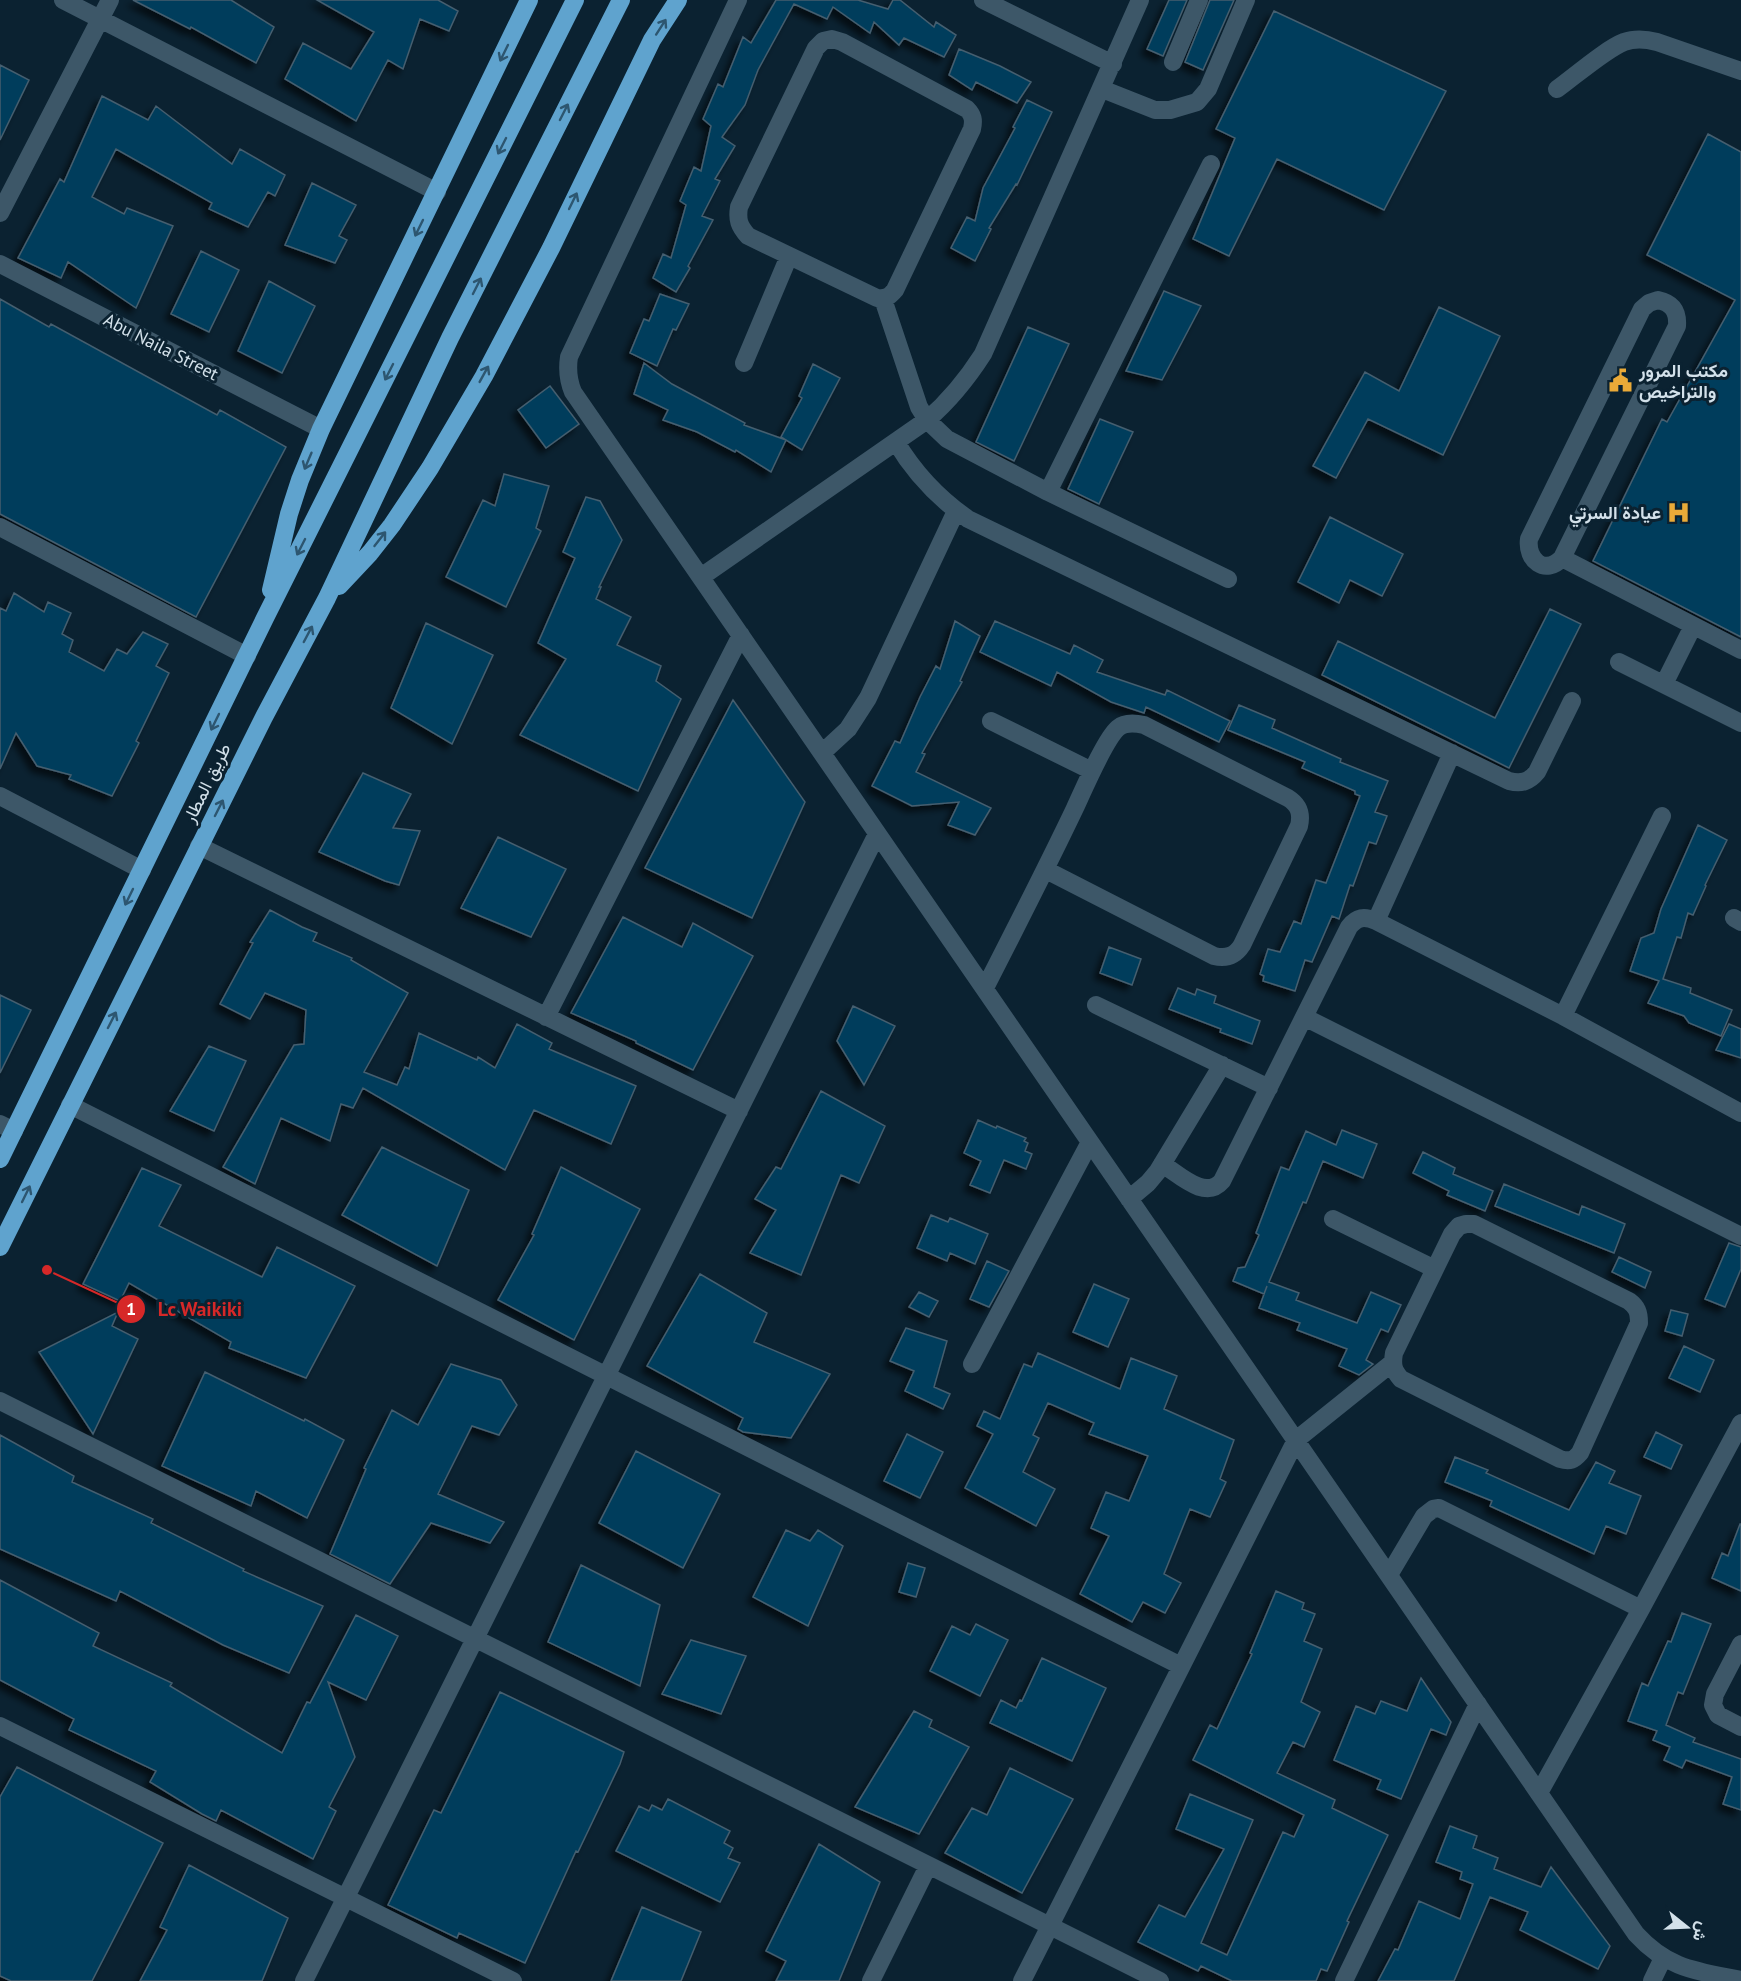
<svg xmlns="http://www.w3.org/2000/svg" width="1741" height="1981" font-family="'PT Sans',Vazirmatn,sans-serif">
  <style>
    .building { fill: #023e5b; stroke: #455e6f; stroke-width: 1.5; filter: url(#shadow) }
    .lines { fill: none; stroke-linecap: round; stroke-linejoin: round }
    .minor { stroke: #3d5768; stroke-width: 18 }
    .highway { stroke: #5fa3ce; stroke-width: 18 }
    .oneway { stroke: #2d5670 }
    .labels { text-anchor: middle; stroke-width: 6; stroke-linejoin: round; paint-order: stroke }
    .street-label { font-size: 18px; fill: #d3e1ea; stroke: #0b2231 }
    .poi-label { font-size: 18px; font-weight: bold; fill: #d3e1ea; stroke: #0b2231; text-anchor: start }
    .leader { fill: none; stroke: #d62828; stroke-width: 2 }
    .callout-dot { fill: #d62828; stroke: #0b2231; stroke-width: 2 }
    .mark-label { font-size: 18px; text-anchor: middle; font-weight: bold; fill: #fff }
    .callout-label { font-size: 20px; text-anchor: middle; font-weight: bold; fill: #d62828; stroke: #0b2231; stroke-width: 6; stroke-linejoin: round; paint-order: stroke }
  </style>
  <defs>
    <filter id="shadow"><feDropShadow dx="-5.5" dy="5.5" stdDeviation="3" flood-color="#0009"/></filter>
  </defs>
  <rect width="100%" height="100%" fill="#0b2231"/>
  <path class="building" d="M133 0H231L274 27 256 63 191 27 190 29Z
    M317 0H438L458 11 449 31 420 19 403 69 388 60 356 121 285 79 303 43 351 69 374 32Z
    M776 0H858L888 9 893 0H900L934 27 936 22 956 35 944 57 904 38 899 45 874 22 870 33 833 7 827 19 794 4 758 70 745 105 722 137 735 146 715 179 720 181 702 216 713 220 688 266 690 268 676 292 653 278 663 254 671 258 686 205 680 201 694 167 701 171 711 126 703 119 718 84 723 87 743 37 751 43Z
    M1169 0H1187L1163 56 1147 49Z
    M1210 0H1234L1203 70 1185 62Z
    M1274 11 1446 91 1384 210 1277 159 1229 256 1193 239 1235 138 1216 129Z
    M959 49 1000 66 1031 82 1017 103 976 82 972 90 949 75Z
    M0 65 29 80 0 140Z
    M102 96 148 120 156 106 232 164 240 149 285 175 275 196 268 192 248 227 209 209 212 203 116 149 92 197 124 214 127 208 173 226 136 308 68 262 61 278 18 258 60 179 64 182Z
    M1027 100 1052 112 1017 185 1016 184 989 228 991 229 975 261 951 248 967 217 975 221 983 188 1015 128 1013 127Z
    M1708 134 1741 152V637L1593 561 1662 419 1667 422 1735 300 1647 255Z
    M312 183 356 205 339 236 347 240 335 263 285 245Z
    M201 251 239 270 209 332 171 314Z
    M269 281 315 306 282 373 238 351Z
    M1164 291 1201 306 1162 380 1126 371Z
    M660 294 689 304 676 330 673 329 657 366 630 353 644 319 649 321Z
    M0 299 49 327 51 324 217 415 220 410 286 447 196 617 0 514Z
    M1439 307 1500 336 1443 455 1368 419 1336 478 1313 466 1365 372 1399 391Z
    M1028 327 1069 344 1014 461 976 442Z
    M644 363 672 384 745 423 744 425 786 440 771 472 736 450 735 452 697 432 663 420 668 410 634 394Z
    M813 364 840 378 802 450 781 437 802 398 799 396Z
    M550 386 579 424 546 448 518 410Z
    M1100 419 1133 432 1099 504 1068 489Z
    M504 474 549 486 536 528 541 531 506 607 446 577 483 500 495 506Z
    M586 497 600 501 622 540 599 587H601L596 599 631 617 617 645 661 666 656 681 681 699 638 791 520 735 566 659 538 643 575 558 563 552Z
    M1330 517 1403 554 1382 596 1350 580 1339 603 1298 582Z
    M14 593 44 612 48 602 71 613 62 634 73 640 69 652 104 671 117 649 127 654 143 632 168 644 156 666 169 673 136 741 139 743 112 796 69 779 71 775 37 766 16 733 0 769V608L6 611Z
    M1550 609 1581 624 1509 768 1322 675 1338 641 1495 718Z
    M955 621 980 636 960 681 962 682 922 753 925 754 916 772 991 808 975 835 948 825 959 802 912 806 872 786 895 741 900 743 920 697 936 666 940 669Z
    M995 621 1070 654 1074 645 1103 660 1097 672 1165 695 1167 690 1230 721 1219 742 1146 707 1144 713 1111 702 1057 672 1051 686 980 652Z
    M426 623 493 655 452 744 391 708Z
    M733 700 805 802 752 918 645 868Z
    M1239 705 1275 720 1272 728 1341 759 1340 762 1388 781 1375 812 1387 816 1376 844 1369 842 1353 886 1350 885 1339 919 1332 916 1312 962 1305 960 1295 991 1263 981 1264 976 1260 974 1268 949 1280 952 1294 921 1301 924 1316 880 1326 883 1360 796 1355 794V791L1302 768 1305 762 1228 730Z
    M363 773 411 794 393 828 420 831 399 885 385 881 319 852Z
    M1698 825 1727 840 1705 885 1706 886 1693 915 1688 913 1681 938 1677 937 1663 979 1691 988 1690 993 1732 1010 1721 1036 1689 1023 1684 1016 1648 1003 1659 981 1630 971 1641 938 1654 933 1661 909Z
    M498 837 566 869 531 937 461 908Z
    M270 910 302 927 317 933 313 941 352 958 351 960 408 993 364 1072 397 1085 405 1067 409 1069 419 1033 477 1060 478 1057 495 1068 517 1024 552 1043 549 1049 636 1086 611 1144 534 1110 505 1170 363 1088 353 1108 341 1104 330 1141 281 1118 255 1184 223 1167 294 1045 304 1044 306 1010 265 993 250 1019 220 1004 253 943 250 942Z
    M623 917 682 947 693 923 753 956 693 1070 636 1043V1041L571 1013Z
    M1109 947 1141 959 1132 985 1100 973Z
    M1178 988 1195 995 1197 989 1216 996 1214 1003 1260 1021 1252 1044 1220 1032 1221 1029 1169 1009Z
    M0 995 31 1010 0 1073Z
    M853 1006 895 1026 864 1085 837 1041Z
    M1729 1024 1741 1029V1058L1716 1050Z
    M209 1046 246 1061 214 1131 170 1111Z
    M821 1091 885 1126 859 1183 841 1175 801 1275 750 1253 776 1210 755 1199 776 1167 781 1169Z
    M978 1120 996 1128 997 1126 1026 1138 1024 1141 1028 1143 1025 1151 1032 1154 1026 1169 1004 1160 990 1193 970 1185 981 1161 964 1153Z
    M1342 1130 1377 1144 1363 1178 1323 1161 1306 1203 1303 1202 1269 1282 1299 1293 1296 1300 1357 1323 1371 1292 1401 1305 1388 1332 1381 1329 1366 1360 1373 1364 1359 1375 1339 1366 1347 1349 1297 1330 1300 1323 1259 1308 1267 1286 1264 1294 1233 1281 1238 1268 1245 1267 1259 1235 1256 1233 1281 1167 1289 1170 1306 1131 1336 1145Z
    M382 1147 469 1190 437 1266 342 1215Z
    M1423 1152 1455 1168 1453 1174 1493 1191 1485 1211 1447 1195 1449 1191 1413 1173Z
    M561 1167 640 1209 574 1340 498 1300 534 1235 532 1234Z
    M142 1168 181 1185 159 1226 262 1277 277 1247 355 1286 306 1378 229 1348 231 1342 129 1283 120 1301 83 1284Z
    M1504 1184 1579 1215 1582 1206 1625 1224 1614 1253 1495 1206Z
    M931 1215 948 1222 950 1218 988 1234 975 1264 950 1253 947 1261 917 1248Z
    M1729 1243 1741 1247V1269L1725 1307 1705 1299Z
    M1619 1257 1651 1272 1645 1288 1612 1272Z
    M987 1261 1009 1271 989 1307 970 1299Z
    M700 1274 767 1313 754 1342 830 1374 791 1438 743 1432 738 1429 743 1418 647 1366Z
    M1094 1284 1129 1299 1108 1347 1073 1332Z
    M919 1292 938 1301 929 1317 909 1307Z
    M1671 1310 1688 1314 1682 1336 1665 1331Z
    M118 1312 112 1326 138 1339 93 1434 39 1352Z
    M906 1328 947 1341 934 1387 950 1394 943 1409 905 1391 914 1371 890 1361Z
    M1684 1346 1714 1360 1700 1392 1669 1378Z
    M1038 1353 1120 1389 1131 1358 1177 1376 1164 1409 1234 1440 1220 1479 1226 1482 1210 1517 1190 1509 1164 1574 1181 1583 1165 1613 1143 1602 1132 1622 1080 1594 1109 1536 1091 1528 1106 1492 1129 1501 1148 1456 1089 1434 1094 1423 1048 1403 1033 1435 1039 1438 1023 1472 1055 1489 1036 1526 965 1488 993 1434 977 1426 984 1411 1000 1419 1024 1364 1032 1367Z
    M451 1364 501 1380 517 1405 499 1435 472 1426 438 1494 504 1522 490 1543 431 1523 390 1584 330 1554 366 1469 364 1468 392 1410 418 1425Z
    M205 1372 304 1421 305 1419 344 1440 307 1518 256 1491 251 1506 162 1466Z
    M1656 1432 1682 1445 1671 1469 1644 1457Z
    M907 1434 943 1452 920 1498 884 1481Z
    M0 1435 74 1476 72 1482 153 1519 151 1523 244 1569 243 1571 323 1606 289 1673 223 1645 120 1591 116 1601 0 1549Z
    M636 1451 720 1494 683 1568 599 1523Z
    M1455 1457 1488 1470 1486 1473 1569 1510 1596 1462 1615 1471 1609 1483 1641 1496 1626 1534 1606 1526 1594 1554 1490 1506 1492 1501 1445 1482Z
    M1740 1524H1741V1591L1712 1578 1722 1553 1728 1556Z
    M786 1530 810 1541 818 1530 843 1546 808 1626 753 1597Z
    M908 1563 925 1568 916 1597 899 1592Z
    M581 1565 660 1605 640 1686 548 1642Z
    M0 1580 99 1633 93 1646 172 1683 170 1686 282 1753 307 1702 310 1703 356 1615 398 1636 366 1700 328 1682 355 1757 329 1807 336 1811 313 1859 221 1810 216 1821 202 1814 150 1782 156 1771 69 1730 74 1719 0 1680Z
    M1276 1591 1304 1603 1302 1609 1315 1614 1304 1641 1322 1649 1301 1702 1320 1712 1304 1747 1293 1742 1277 1773 1335 1800 1332 1808 1388 1835 1347 1921 1349 1922 1327 1971 1321 1969 1316 1981H1232L1201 1966 1198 1971 1138 1942 1159 1905 1185 1917 1224 1849 1176 1829 1190 1794 1253 1820 1201 1943 1227 1955 1283 1832 1294 1837 1304 1815 1193 1760 1210 1725 1217 1729 1252 1654 1250 1653Z
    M1682 1613 1711 1624 1683 1694 1678 1692 1666 1725 1695 1738 1693 1742 1741 1759V1810L1723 1804 1732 1777 1686 1760 1682 1768 1664 1760 1670 1747 1653 1740 1657 1731 1628 1721 1642 1683 1648 1686 1668 1641 1671 1642Z
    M976 1624 1008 1640 980 1696 930 1671 952 1626 970 1635Z
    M691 1640 746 1656 721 1714 662 1694Z
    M1042 1658 1106 1688 1072 1761 990 1723 1001 1700 1016 1708 1020 1700 1022 1701Z
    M1421 1678 1451 1722 1446 1735 1431 1729 1401 1799 1377 1789 1381 1780 1334 1760 1356 1706 1375 1714 1381 1701 1407 1711Z
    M500 1692 624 1752 620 1764 578 1852 576 1851 525 1963 459 1933 457 1938 388 1905 434 1810 441 1813Z
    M914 1711 932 1720 929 1727 969 1747 919 1834 855 1807Z
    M17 1767 163 1843 92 1981H11L0 1976V1797Z
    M1010 1768 1073 1799 1022 1893 945 1853 972 1808 987 1815Z
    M668 1799 730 1831 724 1843 733 1848 728 1858 740 1863 720 1902 616 1851 639 1806 649 1811 652 1805 662 1810Z
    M1450 1826 1477 1836 1473 1848 1498 1858 1494 1869 1541 1887 1551 1867 1610 1946 1598 1969 1520 1930 1528 1912 1490 1897 1454 1981H1378L1395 1949 1398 1950 1419 1901 1460 1919 1473 1884 1460 1879 1462 1872 1436 1862Z
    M819 1844 880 1882 839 1981H776L786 1961 766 1951Z
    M189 1865 288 1918 262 1981H140L167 1930 160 1927Z
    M642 1907 701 1932 681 1981H611Z"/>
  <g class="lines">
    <path class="minor" d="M63 0 437 192
      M738 0 569 357C567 370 568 380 573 392L1636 1934C1668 1969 1696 1971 1741 1980
      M983 0 1113 64
      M832 39 842 42 967 109C973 115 974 120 972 129L895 290C889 297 886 299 877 298L748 236C739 226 737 220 739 207L816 48 823 41Z
      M1173 62 1199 0
      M1102 89 1155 110H1170L1197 102 1208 89 1246 0
      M1557 89C1575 76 1606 49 1624 42 1635 38 1646 39 1657 42L1741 71
      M0 213 110 0
      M0 264 321 429
      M883 299 919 407 927 420 947 439 1048 492 1228 579
      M1658 300C1672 303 1678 311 1677 326L1562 558C1545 576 1526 560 1529 539L1642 309 1649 303Z
      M744 363 789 256
      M896 442C915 474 938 498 968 519L1509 781C1521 784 1529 782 1537 772L1572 701
      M1048 492 1211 164
      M0 527 247 656
      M1562 558 1741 650
      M701 577 927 420C949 401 967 379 983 354L1140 0
      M1619 662 1741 723
      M1664 684 1693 626
      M991 721 1092 771
      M822 753 848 729 868 698 956 511
      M0 796 142 870
      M199 846 739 1111
      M1734 918 1741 922
      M1376 921 1452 753
      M985 988C1015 929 1046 869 1075 808 1083 791 1105 739 1118 728 1125 722 1135 723 1144 725L1288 798C1299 805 1302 813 1299 826L1242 945C1235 956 1227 959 1214 956L1046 870
      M1096 1005 1269 1088
      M1563 1016 1662 816
      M546 1017 741 635
      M1304 1017 1741 1236
      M70 1105 1181 1666
      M0 1124 14 1131
      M1162 1164C1179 1174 1205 1201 1222 1181L1349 927C1357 917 1364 916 1376 921L1563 1016 1741 1113
      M1129 1199 1148 1183 1158 1171 1222 1065
      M1333 1219 1435 1269
      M1466 1224H1474L1629 1301C1637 1307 1639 1312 1639 1323L1580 1453C1574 1460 1570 1462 1560 1459L1401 1379C1393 1370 1392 1365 1394 1353L1452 1234 1459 1226Z
      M972 1364 1090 1142
      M0 1401 1160 1981
      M1389 1575 1424 1516 1433 1509 1439 1508 1641 1609
      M1741 1644 1715 1694 1713 1705 1718 1715 1741 1727
      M0 1726 513 1981
      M1539 1793 1641 1609 1741 1423
      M304 1981 877 834
      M871 1981 928 1866
      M1022 1981 1296 1440 1392 1363
      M1344 1981 1478 1704
      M1652 1981 1663 1958"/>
    <path class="highway" d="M339 586 370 553 392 525 430 468 484 376 551 248 652 40 678 0
      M271 590 289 514 300 480 321 429 529 0
      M0 1159 265 618 575 0
      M0 1247 264 717 327 598 450 338 621 0"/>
  </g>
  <defs><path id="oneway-shaft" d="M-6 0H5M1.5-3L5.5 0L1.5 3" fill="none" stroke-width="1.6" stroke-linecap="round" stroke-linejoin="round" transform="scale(1.5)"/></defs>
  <g class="oneway">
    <use href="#oneway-shaft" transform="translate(661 27) rotate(-57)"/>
    <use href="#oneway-shaft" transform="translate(504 53) rotate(116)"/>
    <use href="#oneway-shaft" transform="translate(564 112) rotate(-63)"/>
    <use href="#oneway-shaft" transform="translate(502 146) rotate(117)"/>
    <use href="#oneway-shaft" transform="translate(573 201) rotate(-64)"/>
    <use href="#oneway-shaft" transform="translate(419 228) rotate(116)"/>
    <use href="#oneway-shaft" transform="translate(477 286) rotate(-63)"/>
    <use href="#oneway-shaft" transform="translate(389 372) rotate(117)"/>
    <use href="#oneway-shaft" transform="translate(484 374) rotate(-61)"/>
    <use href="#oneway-shaft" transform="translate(308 461) rotate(113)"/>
    <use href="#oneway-shaft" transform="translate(380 539) rotate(-52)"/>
    <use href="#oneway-shaft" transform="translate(301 547) rotate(117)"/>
    <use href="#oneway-shaft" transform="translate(308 634) rotate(-62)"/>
    <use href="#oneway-shaft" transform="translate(215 722) rotate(116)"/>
    <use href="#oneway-shaft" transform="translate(219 808) rotate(-63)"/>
    <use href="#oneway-shaft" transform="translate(129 897) rotate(116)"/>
    <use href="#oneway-shaft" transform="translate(112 1020) rotate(-63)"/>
    <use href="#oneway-shaft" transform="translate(26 1194) rotate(-64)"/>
  </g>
  <defs>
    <symbol id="civic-bare" viewBox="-9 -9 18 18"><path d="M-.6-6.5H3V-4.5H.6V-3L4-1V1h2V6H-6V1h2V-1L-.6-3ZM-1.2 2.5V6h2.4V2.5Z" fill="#eaaa38" stroke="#0b2231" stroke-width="2.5" paint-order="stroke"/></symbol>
    <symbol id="hospital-bare" viewBox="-9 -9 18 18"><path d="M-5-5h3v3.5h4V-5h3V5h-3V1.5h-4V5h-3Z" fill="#eaaa38" stroke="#0b2231" stroke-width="2.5" paint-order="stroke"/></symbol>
  </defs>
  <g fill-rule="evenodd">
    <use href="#civic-bare" x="1604" y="364" width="33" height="33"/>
    <use href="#hospital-bare" x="1662" y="496" width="33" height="33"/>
  </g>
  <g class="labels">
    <g class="street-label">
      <text transform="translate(161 347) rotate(27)" y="6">Abu Naila Street</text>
      <text transform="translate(207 783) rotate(-64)" y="6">طريق المطار</text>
    </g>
    <g class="poi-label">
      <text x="1639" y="377">مكتب المرور<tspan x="1639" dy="21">والتراخيص</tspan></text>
      <text x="1661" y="519" text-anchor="end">عيادة السرتي</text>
    </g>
  </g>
  <path class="leader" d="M47 1270L131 1309"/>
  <g class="callout-dot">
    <circle cx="47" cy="1270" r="6"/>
    <circle cx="131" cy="1309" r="15"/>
  </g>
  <g class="mark-label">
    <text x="131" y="1315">1</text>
  </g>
  <g class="callout-label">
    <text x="200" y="1316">Lc Waikiki</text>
  </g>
  <g transform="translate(1687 1927) rotate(108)" stroke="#0b2231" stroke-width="4.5" paint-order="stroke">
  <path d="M0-4.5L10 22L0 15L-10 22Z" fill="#d3e1ea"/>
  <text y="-9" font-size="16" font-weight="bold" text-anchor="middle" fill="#d3e1ea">ش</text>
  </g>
</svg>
